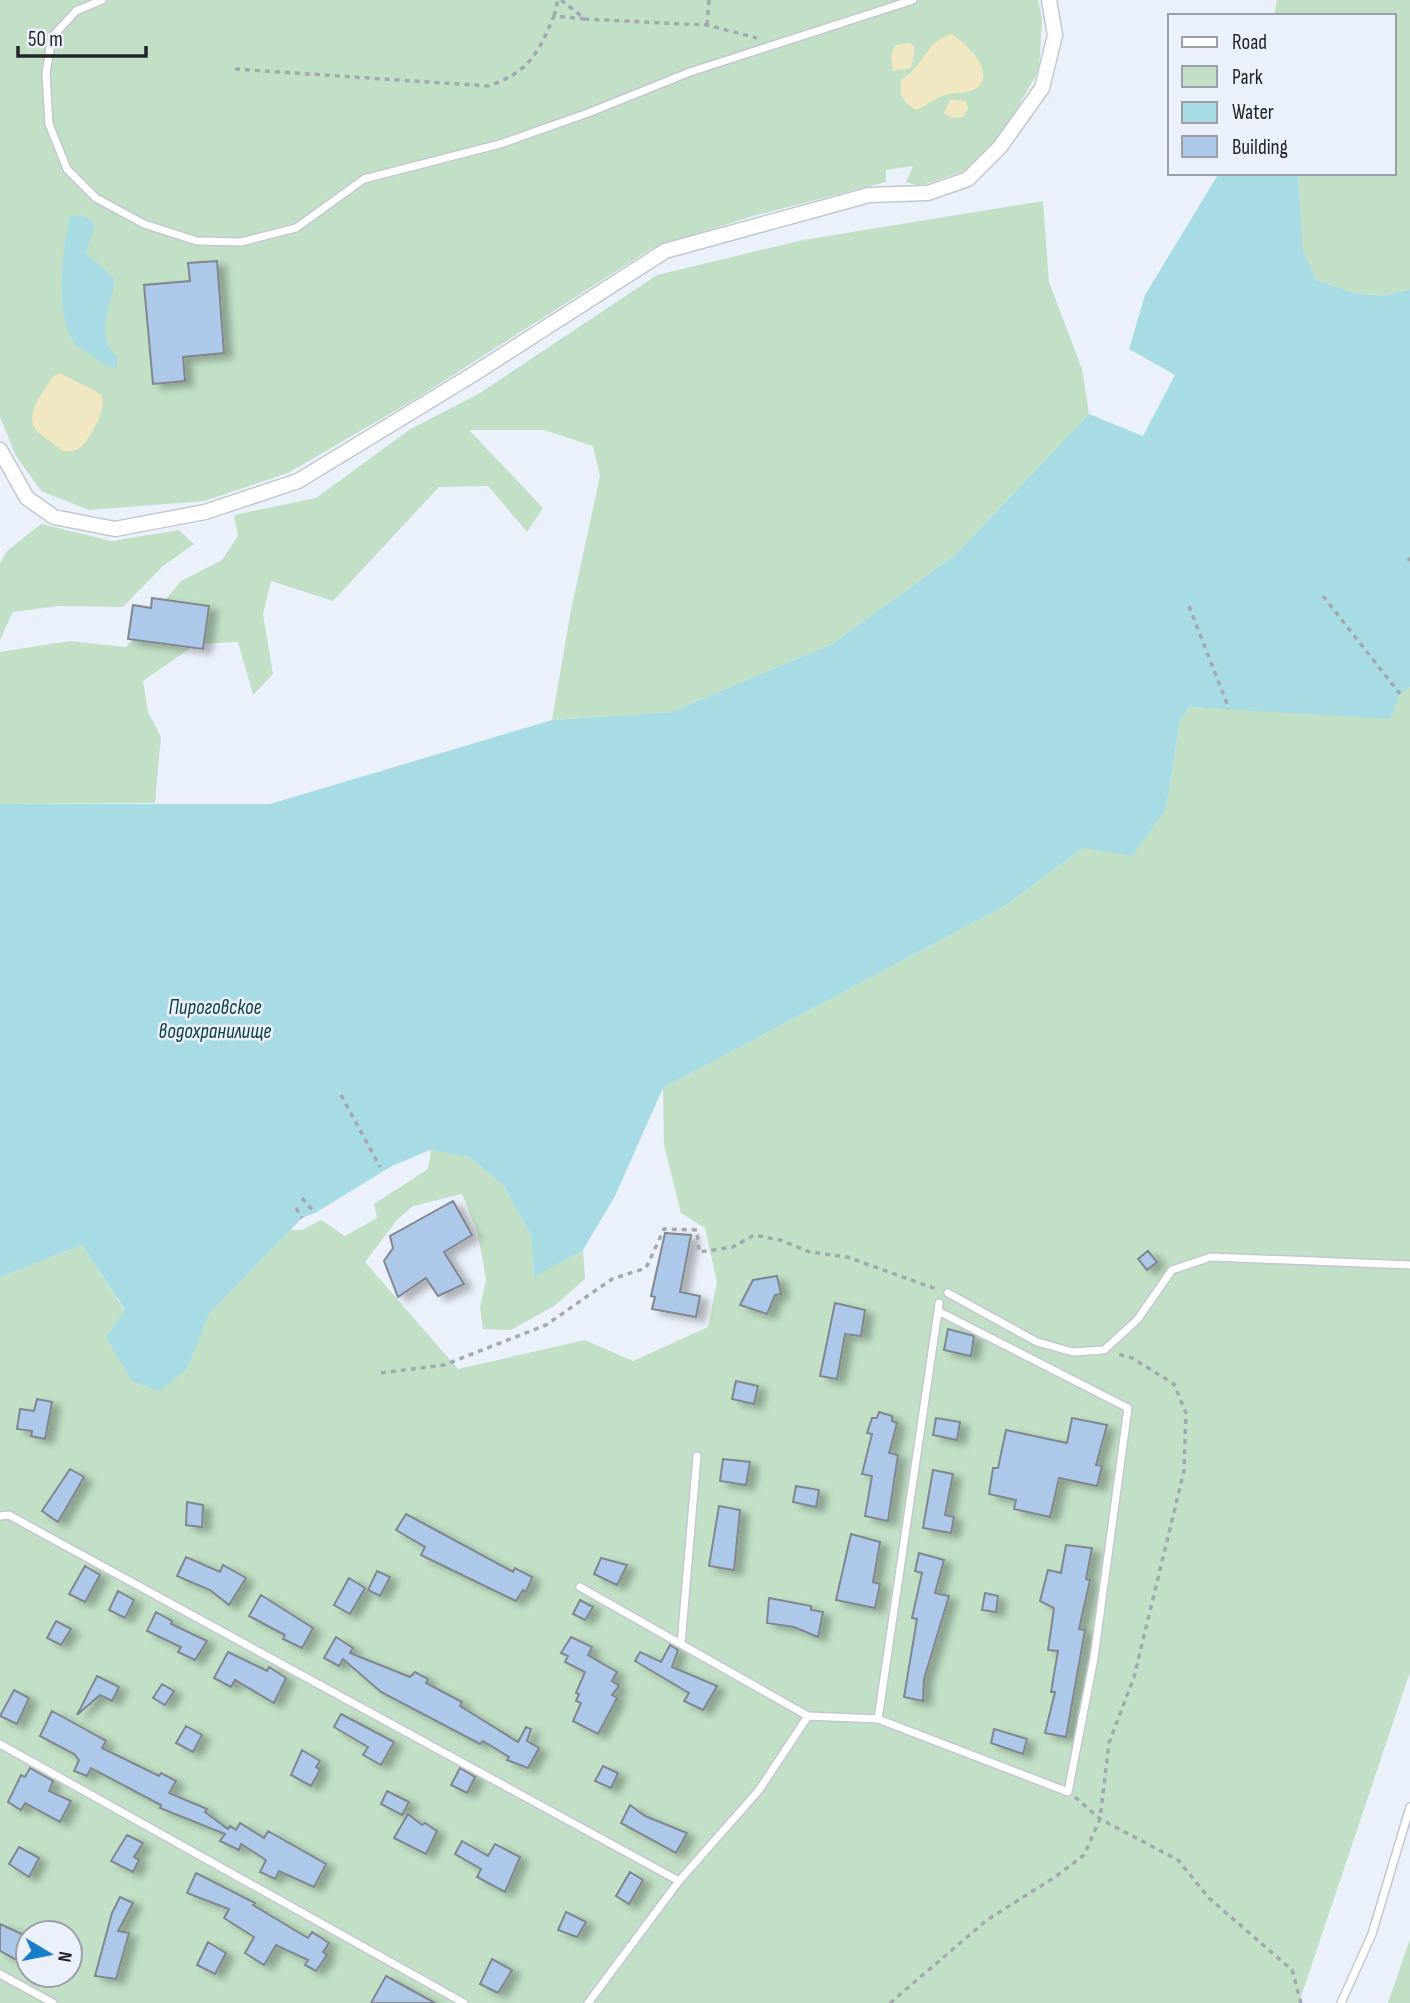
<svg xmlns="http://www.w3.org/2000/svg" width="1410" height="2003" font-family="'Sofia Sans Condensed',sans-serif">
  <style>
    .green { fill: #c1e0c5; fill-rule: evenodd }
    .sand { fill: #f1e7c2 }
    .water { fill: #a8dce5 }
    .building { fill: #aec8e9; stroke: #81878f; stroke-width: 2; filter: url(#shadow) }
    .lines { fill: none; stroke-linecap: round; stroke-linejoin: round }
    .lane-casing { stroke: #c2c8d0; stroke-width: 10 }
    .street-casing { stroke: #c2c8d0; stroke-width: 17 }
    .path { stroke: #a4a8af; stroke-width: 3.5; stroke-dasharray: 5 5; stroke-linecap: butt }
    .lane { stroke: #fff; stroke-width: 7 }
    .street { stroke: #fff; stroke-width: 14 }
    .labels { text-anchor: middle; stroke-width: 5; stroke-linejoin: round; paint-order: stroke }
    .water-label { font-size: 21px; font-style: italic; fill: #0c3c44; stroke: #ebf1fa }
  </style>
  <defs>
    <filter id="shadow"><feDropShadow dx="8" dy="4.5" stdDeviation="3.5" flood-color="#0004"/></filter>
  </defs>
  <rect width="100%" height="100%" fill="#ebf1fa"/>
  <path class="green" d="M0 0H1038L1042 19 1039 70 1006 128 973 168 920 186 906 182 913 166 886 170V182L753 216 651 249 417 398 288 473 204 501 89 510 41 491 16 456 0 417Z
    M1277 0H1410V289L1383 296 1354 293 1316 280 1303 252 1298 173H1394V16H1274Z
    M1043 201 1049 282 1082 369 1089 414 955 555 832 644 671 712 552 720 571 610 600 476 593 446 544 430H469L543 508 527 532 488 486 439 487 333 601 271 581 263 614 273 674 253 695 238 642 196 644 143 681 148 712 161 737 155 803 0 804V652L70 641 126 647 181 581 222 560 238 536 234 515 316 498 409 430 480 393 657 275 803 240Z
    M41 524 112 541 179 530 194 544 163 566 123 607 58 606 13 612 0 640V564L7 551Z
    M1410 687V1672L1299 2003H0V1277L82 1245 125 1311 186 1355 209 1314 290 1230H302L321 1220 345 1236 377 1218 374 1204 428 1169 431 1150 469 1157 504 1186 531 1236 534 1276 583 1250 585 1279 554 1306 511 1330 483 1329 480 1307 486 1280 478 1234 462 1194 413 1206 397 1220 365 1262 458 1369 585 1340 633 1361 708 1327 717 1282 705 1228 681 1213 664 1145 663 1088 1003 907 1083 848 1166 809 1180 721 1189 707 1229 709 1400 694ZM28 1933H70V1975H28Z
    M1410 1939V2003H1388Z"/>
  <path class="sand" d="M951 34C964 42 996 70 978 87 969 95 955 91 945 95 935 98 927 106 916 110 902 102 898 94 902 79 923 67 926 41 951 34Z
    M910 43 915 47 911 68 893 71 891 56 895 45Z
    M950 100 966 101 968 109 963 117 952 118 944 113Z
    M60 373C71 380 92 387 100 395 110 405 90 437 83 445 77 452 69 451 62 451 55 443 48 441 40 434 20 418 44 392 53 376Z"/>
  <path class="water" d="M1219 173H1298L1303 251 1316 280 1354 293 1383 296 1410 289V687L1400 694 1390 719 1189 707 1180 721 1166 809 1132 856 1083 848 1003 907 663 1088 615 1196 583 1250 534 1277 531 1236 504 1186 469 1157 430 1150 392 1166 315 1213 302 1218 209 1314 187 1369 160 1391 132 1381 106 1338 125 1310 82 1245 0 1277V804H270L552 720 671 712 832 644 955 555 1089 414 1143 436 1175 375 1129 349 1145 295Z
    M82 215 95 224 86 253 114 278C115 305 91 334 117 356V368C104 367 100 361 90 354 86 351 79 349 76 345 54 318 62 249 70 217Z"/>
  <path class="building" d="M217 261 224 353 183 357 185 381 153 384 144 285 190 281 188 263Z
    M152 598 209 606 203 649 128 639 133 605 151 608Z
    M453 1201 472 1235 444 1252 464 1284 438 1296 426 1278 398 1297 384 1261 393 1248 390 1236Z
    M665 1233 691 1235 680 1292 700 1296 696 1317 652 1309 655 1297 651 1296Z
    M1148 1251 1157 1262 1147 1270 1138 1259Z
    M777 1276 781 1294 775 1295 767 1314 740 1305 753 1280Z
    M835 1303 865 1310 861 1336 845 1334 837 1379 820 1376Z
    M948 1329 974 1336 971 1356 944 1350Z
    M736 1381 758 1386 754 1404 732 1399Z
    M37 1399 52 1402 45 1439 31 1436 32 1431 17 1429 20 1409 34 1411Z
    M879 1412 892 1416V1421L897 1423 889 1453 898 1455 888 1521 865 1516 872 1476 862 1474 872 1434 867 1433 872 1418H877Z
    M936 1418 960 1422 957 1440 933 1435Z
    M1072 1418 1107 1425 1096 1465 1102 1466 1097 1486 1059 1478 1050 1517 1014 1509 1016 1500 989 1494 993 1468H998L1006 1430 1067 1443Z
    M723 1459 750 1462 746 1485 720 1481Z
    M70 1469 84 1477 58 1522 42 1511Z
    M933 1470 953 1474 945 1515 954 1517 951 1533 923 1528Z
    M796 1486 819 1490 816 1507 793 1502Z
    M187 1502 203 1505 202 1527 186 1525Z
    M719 1506 740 1510 734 1570 709 1566Z
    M406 1514 513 1572 515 1568 532 1577 526 1592 523 1590 516 1601 421 1555 425 1547 396 1530Z
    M851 1534 880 1542 873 1582 880 1584 875 1608 836 1600Z
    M1066 1545 1092 1548 1086 1579 1090 1580 1079 1629 1085 1630 1066 1737 1045 1733 1055 1692H1051L1058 1651 1048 1650 1054 1608 1040 1601 1048 1570 1061 1573Z
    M919 1553 944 1560 935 1593 949 1596 924 1679 923 1701 904 1697 917 1619 912 1618 922 1573 915 1571Z
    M186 1557 220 1572 223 1565 246 1578 229 1605 210 1590 177 1576Z
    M601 1558 627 1565 617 1585 594 1574Z
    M85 1566 100 1575 85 1602 69 1594Z
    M377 1571 390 1577 380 1596 368 1590Z
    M349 1578 365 1588 350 1614 334 1605Z
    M118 1591 134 1600 125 1618 109 1610Z
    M985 1593 998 1596 996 1612 982 1610Z
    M261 1595 313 1628 302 1648 283 1639 285 1635 249 1616Z
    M769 1598 811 1606V1610L823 1612 818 1637 794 1627 767 1623Z
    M580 1600 593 1607 585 1620 573 1614Z
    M156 1612 172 1621 171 1624 207 1641 195 1660 178 1652 181 1647 147 1631Z
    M56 1621 71 1629 61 1645 47 1638Z
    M336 1637 353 1648 350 1653 410 1677 415 1672 428 1679 426 1683 462 1702 460 1706 518 1742 526 1727 531 1729 527 1741 539 1748 528 1768 507 1760 509 1757 483 1741 480 1744 381 1692 343 1659 339 1666 324 1658Z
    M571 1637 592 1647 588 1655 617 1672 612 1681 619 1686 612 1695 617 1698 598 1734 573 1721 581 1703 576 1701 579 1694 576 1693 585 1672 565 1662 568 1656 561 1653Z
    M670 1645 678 1650 672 1667 717 1686 703 1710 684 1701 689 1693 635 1661 640 1652 661 1662Z
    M228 1652 267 1671 269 1667 286 1678 274 1703 235 1680 231 1687 214 1678Z
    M97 1676 119 1687 112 1701 100 1695 77 1715Z
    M162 1684 174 1691 165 1705 153 1698Z
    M14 1690 29 1698 17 1724 0 1716Z
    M52 1711 106 1741 102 1748 159 1776 161 1773 176 1781 169 1793 207 1809 205 1812 228 1829 230 1826 236 1830 240 1823 264 1838 268 1831 326 1864 314 1887 279 1871 275 1879 260 1872 266 1860 241 1844 239 1850 220 1841 225 1834 160 1808 161 1805 91 1768 87 1776 74 1771 79 1760 74 1754 40 1736Z
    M341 1714 394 1742 381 1765 363 1755 368 1747 334 1727Z
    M186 1726 202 1735 193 1752 176 1743Z
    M994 1729 1027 1739 1023 1754 991 1743Z
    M302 1750 320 1761 316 1767 320 1770 311 1786 291 1775Z
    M603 1766 618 1773 611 1788 595 1781Z
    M30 1768 53 1781 49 1791 71 1801 60 1822 25 1803 21 1810 8 1802 21 1775 25 1777Z
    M460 1768 475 1777 467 1793 451 1785Z
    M387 1791 409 1802 402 1815 381 1804Z
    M630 1805 645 1816 687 1833 676 1853 621 1823Z
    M408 1814 422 1825 425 1823 437 1831 426 1854 394 1838Z
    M127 1835 143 1843 134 1857 139 1860 133 1872 111 1861Z
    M462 1841 488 1856 495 1844 520 1857 505 1892 477 1877 481 1869 455 1854Z
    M19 1847 39 1858 29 1877 9 1864Z
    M630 1872 643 1880 629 1904 616 1896Z
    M196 1873 255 1903 253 1905 308 1938 312 1932 329 1943 323 1952 327 1955 316 1971 305 1965 308 1960 276 1945 264 1965 245 1953 254 1937 224 1918 229 1909 187 1893Z
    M120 1897 133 1903 118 1931 129 1933 116 1979 95 1976 112 1913Z
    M566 1912 586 1922 577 1937 558 1930Z
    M0 1924 28 1937V1966L0 1951Z
    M208 1942 226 1953 215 1974 197 1965Z
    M492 1959 512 1970 498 1993 480 1984Z
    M386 1976 435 2003H371Z"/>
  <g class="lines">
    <defs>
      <path id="lane" d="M102 0 76 11 52 37 46 73 49 124 67 169 96 198 144 224 197 241 241 242 296 228 364 179 500 144 588 113 690 72 913 0
        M948 1293 1037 1342 1073 1352 1104 1350 1137 1320 1172 1270 1211 1257 1410 1265
        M0 1516 9 1515 49 1537 679 1881
        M580 1587 808 1716 759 1790 679 1881 588 2003
        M681 1644 697 1456
        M808 1716 878 1719 1068 1792 1094 1658 1128 1408 938 1311 939 1303
        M878 1719 938 1311
        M0 1744 464 2003
        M0 1974 53 2003
        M1341 2003 1372 1934 1410 1807"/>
      <path id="street" d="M0 450 27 498 54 517 115 529 205 512 298 481 472 375 665 251 869 195 928 193 968 179 1000 147 1042 88 1055 35 1049 0"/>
    </defs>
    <use href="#lane" class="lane-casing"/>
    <use href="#street" class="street-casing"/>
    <path class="path" d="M561 0 585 19 707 25 757 38
      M554 16 558 0
      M707 25 709 0
      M235 69 488 86C529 72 538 54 554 16L585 19
      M1408 558 1410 561
      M1323 596 1400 694
      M1189 606 1229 709
      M341 1095 380 1167
      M302 1198 315 1213
      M296 1208 302 1218
      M381 1373 444 1365 546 1325 612 1279 646 1268 664 1229 697 1230 699 1252 733 1247 754 1235 780 1240 810 1252 847 1257 939 1290
      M1075 1797 1100 1819 1178 1860 1209 1898 1292 1970 1301 2003
      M890 2003 987 1920 1055 1877 1084 1855 1100 1819 1109 1743 1134 1677 1184 1471 1186 1413 1174 1384 1132 1358 1118 1354"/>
    <use href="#lane" class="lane"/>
    <use href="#street" class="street"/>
  </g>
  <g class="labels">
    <g class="water-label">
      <text x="215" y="1014">Пироговское<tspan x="215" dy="24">водохранилище</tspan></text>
    </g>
  </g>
  <rect x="1168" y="14" width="228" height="161" fill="#ebf1fa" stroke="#9b9fa6" stroke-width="2"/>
  <rect x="1182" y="37" width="35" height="10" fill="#ffffff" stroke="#9b9fa6" stroke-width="2"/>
  <text x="1232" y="49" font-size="21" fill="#232528">Road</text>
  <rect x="1182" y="66" width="35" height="21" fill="#c1e0c5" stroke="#9b9fa6" stroke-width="2"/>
  <text x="1232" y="84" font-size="21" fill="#232528">Park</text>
  <rect x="1182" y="102" width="35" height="21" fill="#a8dce5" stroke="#9b9fa6" stroke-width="2"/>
  <text x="1232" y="119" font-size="21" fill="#232528">Water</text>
  <rect x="1182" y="136" width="35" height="21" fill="#aec8e9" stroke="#9b9fa6" stroke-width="2"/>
  <text x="1232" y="154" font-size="21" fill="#232528">Building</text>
  <g transform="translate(49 1954) rotate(100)"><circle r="33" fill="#ebf1fa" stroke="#9b9fa6" stroke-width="2"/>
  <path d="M0-5L12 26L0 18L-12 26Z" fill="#177ec9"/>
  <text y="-10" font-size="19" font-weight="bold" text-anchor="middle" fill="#232528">N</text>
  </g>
  <path d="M18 46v10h128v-10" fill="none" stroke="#232528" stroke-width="3.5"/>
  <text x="28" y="46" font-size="21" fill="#232528" stroke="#ebf1fa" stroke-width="5" paint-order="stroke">50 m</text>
</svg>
